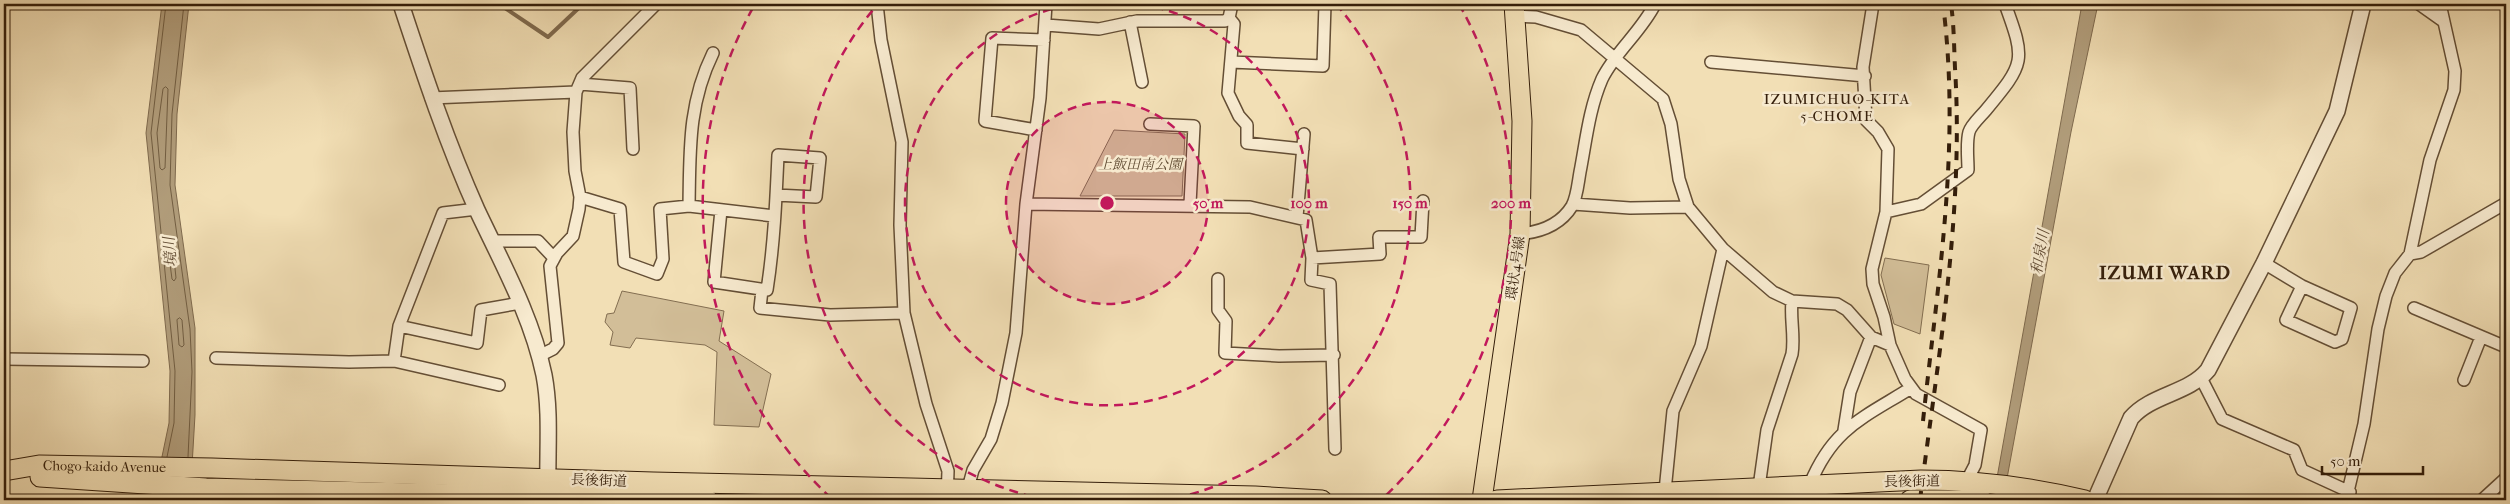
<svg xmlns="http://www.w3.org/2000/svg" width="2510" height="504" font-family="'IM FELL French Canon','Noto Serif JP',serif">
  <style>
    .green { fill: #d2be98; stroke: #836e51 }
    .water { fill: #b19d7b; stroke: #7f6a4e }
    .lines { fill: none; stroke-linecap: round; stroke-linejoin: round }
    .shore { stroke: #725e42; stroke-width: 1 }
    .stream { stroke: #7f6a4e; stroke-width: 4 }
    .minor-casing { stroke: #644e35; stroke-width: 14 }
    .tertiary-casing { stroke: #644e35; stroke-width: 18 }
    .primary-casing { stroke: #341e0a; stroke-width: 21 }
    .minor { stroke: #f7eacf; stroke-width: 11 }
    .tertiary { stroke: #f7eacf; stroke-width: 15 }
    .primary { stroke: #f2dfb5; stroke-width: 19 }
    .rail { stroke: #341e0a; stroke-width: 4; stroke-dasharray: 9 9; stroke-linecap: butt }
    .ring { fill: none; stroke: #c2185b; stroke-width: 2.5; stroke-dasharray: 9 6 }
    .labels { text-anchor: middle; stroke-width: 5; stroke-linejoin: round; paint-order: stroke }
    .park-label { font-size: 14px; font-style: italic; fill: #634e35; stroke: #f7eacf }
    .street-label { font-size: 14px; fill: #341e0a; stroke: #f7eacf }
    .neighbourhood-label { font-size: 15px; letter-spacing: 1px; fill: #341e0a; stroke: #f7eacf }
    .water-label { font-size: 15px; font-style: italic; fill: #604a32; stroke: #f7eacf }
    .district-label { font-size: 19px; font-weight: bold; letter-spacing: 1px; fill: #341e0a; stroke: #f7eacf }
    .centre { fill: #c2185b; stroke: #f7eacf; stroke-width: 2.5 }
    .ring-label { font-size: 15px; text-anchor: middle; font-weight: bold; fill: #c2185b; stroke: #f7eacf; stroke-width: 5; stroke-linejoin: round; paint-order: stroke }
  </style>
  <rect width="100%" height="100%" fill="#f2dfb5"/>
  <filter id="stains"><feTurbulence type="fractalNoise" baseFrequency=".004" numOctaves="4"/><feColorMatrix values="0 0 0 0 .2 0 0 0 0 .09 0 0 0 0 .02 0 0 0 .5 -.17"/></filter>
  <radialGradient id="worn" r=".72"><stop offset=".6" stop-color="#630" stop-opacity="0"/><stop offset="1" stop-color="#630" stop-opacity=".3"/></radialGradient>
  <path class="green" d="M1114 130 1185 134 1182 196H1080Z
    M1885 258 1929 265 1920 334 1894 324 1881 275Z
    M622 291 724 311 719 341 771 374 759 427 714 425 717 352 705 345 636 338 630 348 610 345 613 332 605 322 607 314 614 313Z"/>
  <path class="water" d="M162 4H189L177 114 175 185 195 328V415L190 500H153L169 423 170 371 146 133Z
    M2082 4H2098L2071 132 2003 500H1993Z"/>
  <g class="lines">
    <path class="shore" d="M166 4 151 133 175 371 174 423 167 457
      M184 4 172 114 170 185 190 329 192 372 188 457
      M166 87 168 89 165 168 162 170 160 168 157 133 163 89Z
      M170 247 173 249 176 278 174 281 172 279 168 249Z
      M180 318 182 320 184 345 182 347 179 345 177 320Z"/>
    <path class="stream" d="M499 4 548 37 583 4"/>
    <defs>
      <path id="minor" d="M877 4 881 40 902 142 900 225 904 313 926 404 948 471 947 500
        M1232 4 1229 18 1234 24 1228 93 1239 116 1247 125V143L1303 149
        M1873 4 1863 67 1866 120 1878 132 1888 149 1886 212 1872 269 1873 284 1884 317 1890 345 1905 379 1916 394 1981 430 1975 465 1964 486
        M2419 4 2443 21
        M1515 16 1536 17 1581 30 1663 99 1671 124 1679 179 1688 207
        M1130 22 1142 82
        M1046 25 1099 29 1137 21H1225L1229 18
        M1231 62 1323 66 1325 4
        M1711 62 1865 76
        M580 84 630 88 633 149
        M431 98 576 92 582 78 656 4
        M1150 124 1194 126 1190 204
        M1036 130 985 121 992 38 1044 40
        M580 197 620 209 624 262 657 274 663 259 660 209 689 206 774 216
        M1026 204 1250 207 1306 220 1312 258 1311 280 1330 284 1335 449
        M1573 204 1630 208 1688 207 1723 249 1773 292 1792 301 1837 304 1847 310 1871 337 1890 345
        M689 206C690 150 688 104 713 53
        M721 210 714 282 767 290C774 245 776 200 778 155L820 158 816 197 776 195
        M1886 212 1921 204 1968 170C1968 158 1966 143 1969 132 1971 125 1981 116 1986 110 2025 63 2026 61 2005 4
        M1297 217 1304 134
        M1520 234C1541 232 1561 224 1572 206 1577 197 1578 183 1580 172 1586 141 1589 109 1602 79 1615 52 1641 32 1655 4
        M492 241H538L554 258
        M2410 254 2430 160 2454 90 2455 71 2440 4
        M1312 258 1380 254 1379 237H1421L1423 201
        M2264 263 2302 286 2351 308 2342 339 2335 342 2286 320 2302 286
        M1218 279V310L1226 321 1225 353 1279 356 1334 355
        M762 290 760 308 830 315 904 313
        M2414 308 2506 347
        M399 326 477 343 481 310 520 303
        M539 356 553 349 558 343 550 266 557 253 573 236 579 209 580 197 575 171 573 132 576 92
        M216 358 349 362 394 361 499 385
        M4 359 143 361
        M394 361 399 326 443 213 477 209
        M2201 378 2222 419 2294 450 2302 470 2350 492
        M2464 380 2481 337
        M1844 430 1850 392 1871 337
        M1810 484C1833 428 1863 418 1911 388
        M1759 487 1767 430 1792 354C1795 336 1790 319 1792 301
        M968 488 973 470 991 439 1002 403 1016 333 1026 204 1040 98 1046 4
        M1665 491 1673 411 1701 346 1723 249
        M2346 500 2364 424 2378 329 2386 296 2395 273 2410 254 2421 252 2506 203
        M2482 500 2506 478"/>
      <path id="tertiary" d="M401 4C424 74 447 143 477 210 502 263 532 317 544 375 551 412 547 452 548 489
        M2095 500 2131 418C2152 394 2188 394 2208 370L2264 263 2337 111 2363 4"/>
      <g id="primary">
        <path id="s1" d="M4 471 39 465 212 468 653 482 1255 496 1322 500"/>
        <path d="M40 477 206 488 708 500"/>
        <path d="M1482 500 1520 234 1522 121 1514 4"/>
        <path d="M1497 500 1921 480C1977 480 2030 487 2085 500"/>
        <path d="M1910 500H1982"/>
      </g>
    </defs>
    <use href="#minor" class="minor-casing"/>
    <use href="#tertiary" class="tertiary-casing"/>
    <use href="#primary" class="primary-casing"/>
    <use href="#minor" class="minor"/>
    <use href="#tertiary" class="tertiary"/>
    <use href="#primary" class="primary"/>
    <path class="rail" d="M1923 421C1938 279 1961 147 1943 4
      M1920 500C1938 356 1964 214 1955 68 1954 47 1954 25 1951 4"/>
  </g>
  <circle cx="1107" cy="203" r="101" fill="#c2185b" fill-opacity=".12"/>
  <g class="ring">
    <circle cx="1107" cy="203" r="101"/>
    <path d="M1140 4A202 202 0 1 1 1074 4"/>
    <path d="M1047 500A303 303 0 0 1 878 4M1336 4A303 303 0 0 1 1167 500"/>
    <path d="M831 498A404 404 0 0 1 755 4M1459 4A404 404 0 0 1 1383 498"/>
  </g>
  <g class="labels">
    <g class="park-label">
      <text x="1140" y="169">上飯田南公園</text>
    </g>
    <g class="street-label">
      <text transform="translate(1515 268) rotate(-82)" y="5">環状4号線</text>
      <text dy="5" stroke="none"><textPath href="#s1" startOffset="101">Chogo-kaido Avenue</textPath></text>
      <text transform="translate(599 480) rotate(2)" y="5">長後街道</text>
      <text transform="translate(1912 481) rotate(-1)" y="5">長後街道</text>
    </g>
    <g class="neighbourhood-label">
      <text x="1837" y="104">IZUMICHUO-KITA<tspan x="1837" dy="17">5-CHOME</tspan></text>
    </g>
    <g class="water-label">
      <text transform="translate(170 252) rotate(-95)" y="5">境川</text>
      <text transform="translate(2040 252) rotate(-80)" y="5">和泉川</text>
    </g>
    <g class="district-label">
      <text x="2165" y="279">IZUMI WARD</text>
    </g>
  </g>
  <circle cx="1107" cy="203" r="8" class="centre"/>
  <g class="ring-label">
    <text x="1208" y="208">50 m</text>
    <text x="1309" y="208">100 m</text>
    <text x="1410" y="208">150 m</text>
    <text x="1511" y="208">200 m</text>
  </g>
  <rect width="2510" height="504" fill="none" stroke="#f2dfb5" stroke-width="20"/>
  <rect x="5" y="5" width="2500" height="494" fill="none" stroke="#341e0a" stroke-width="2.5"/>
  <rect x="10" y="10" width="2490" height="484" fill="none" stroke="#341e0a"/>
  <path d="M2322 466v8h101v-8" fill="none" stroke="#341e0a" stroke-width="2.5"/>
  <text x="2330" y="466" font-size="15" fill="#341e0a" stroke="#f7eacf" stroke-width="4" paint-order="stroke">50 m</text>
  <rect width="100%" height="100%" filter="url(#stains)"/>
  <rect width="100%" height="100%" fill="url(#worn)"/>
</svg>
